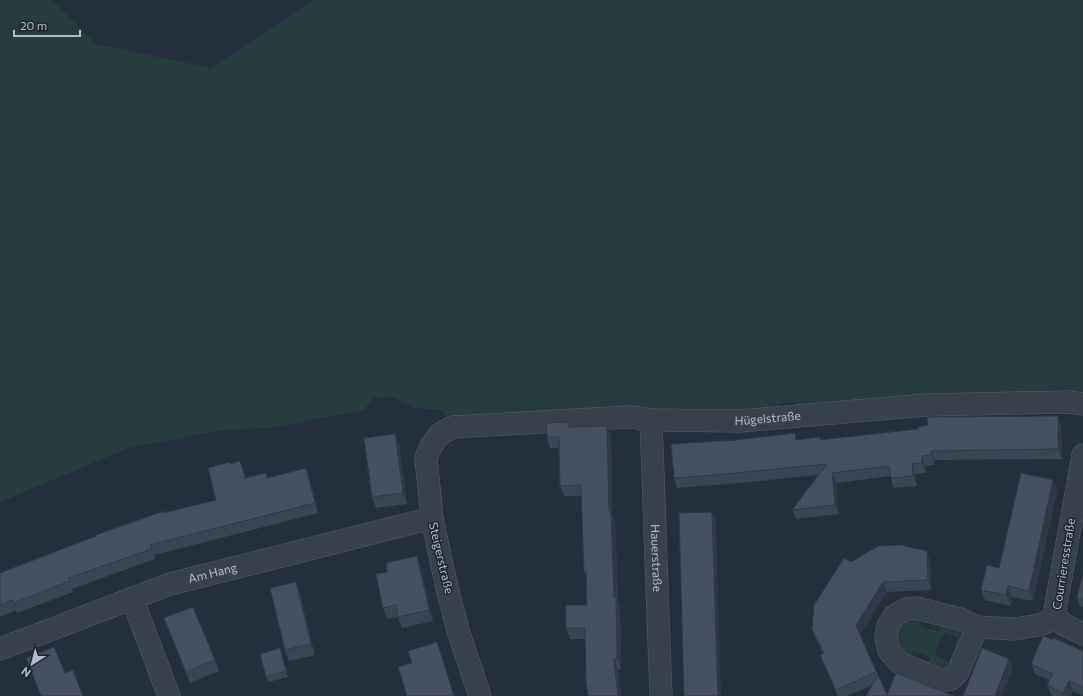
<svg xmlns="http://www.w3.org/2000/svg" width="1083" height="696" font-family="Commissioner,sans-serif">
  <style>
    .green { fill: #263c3f }
    .lines { fill: none; stroke-linecap: round; stroke-linejoin: round }
    .minor-casing { stroke: #565f6c; stroke-width: 23 }
    .minor { stroke: #38414e; stroke-width: 22 }
    .wall { fill: #3b4654 }
    .shaded-wall { fill: #303945 }
    .building { fill: #455162; stroke: #303945 }
    .labels { text-anchor: middle; stroke-width: 3; stroke-linejoin: round; paint-order: stroke }
    .street-label { font-size: 12px; fill: #b4bcc9; stroke: #1d2633 }
  </style>
  <rect width="100%" height="100%" fill="#242f3e"/>
  <path class="green" d="M0 0H52L96 44 211 68 314 0H1083V397L797 412 796 402 779 404V414L449 422 443 410 413 408 394 397 373 398 364 410 269 428 224 430 131 447 0 502Z
    M913 618 921 620V627L938 631 939 630 941 623 959 630 960 635 959 638 945 633 943 634 935 655 949 662 946 667 943 670 928 665 930 659V657L913 651 909 657C906 654 901 650 898 645 892 633 903 623 913 618Z"/>
  <g class="lines">
    <defs>
      <g id="minor">
        <path id="s1" d="M651 420 661 696"/>
        <path d="M1083 455 1055 610 1057 618 1063 624 1083 634"/>
        <path d="M132 598 169 696"/>
        <path d="M977 627 958 672 951 679 942 681 900 663 889 651 886 638 888 626 894 616 906 609 916 608 960 619 977 627 1015 629 1039 625 1057 618"/>
        <path id="s2" d="M0 649 170 584 432 518"/>
        <path id="s3" d="M480 696 459 634 447 588 432 518 426 458 431 446 440 434 453 427 630 417 651 420 740 421 926 405 1069 402 1083 404"/>
      </g>
    </defs>
    <use href="#minor" class="minor-casing"/>
    <use href="#minor" class="minor"/>
  </g>
  <path class="wall" d="M568 422 570 427 607 426 611 437 612 515 615 522 618 603 620 608 621 669H618L621 696H588L585 639H570L566 628 587 605 586 577 584 572 582 496H564L560 486 559 448H550L547 437Z
    M1061 426 1062 459 934 460 935 465 925 466 926 473 915 474 917 486 894 488 890 476 836 483 839 514 796 519 792 510 818 475 729 484 677 488 674 478 798 440 820 437 821 440Z
    M395 434 399 445 407 504 376 508 372 497Z
    M240 461 246 478 266 473 268 478 310 479 318 513 154 555 155 559 72 589 73 592 17 613 16 610 0 617V573L164 513 216 500 230 464Z
    M1053 480 1057 491 1033 601 1012 597 1010 606 985 600 981 590 999 568Z
    M417 556 421 567 433 621 402 628 398 617 387 619 383 608 387 572Z
    M930 561 931 590 887 592 860 634 887 695 954 696H866L873 685 847 696H838L824 665 820 655 823 654 816 639 812 629 851 562Z
    M1083 572V607L1080 606 1077 598Z
    M300 592 315 655 289 661 285 650Z
    M164 618 215 660 219 671 190 683Z
    M1053 640 1083 651V696L1073 691 1070 696H1053L1051 695 1047 685 1049 680 1035 674 1031 664Z
    M282 654 288 677 268 682 266 677Z"/>
  <path class="shaded-wall" d="M1058 416 1061 426 1062 459 1058 449Z
    M607 426 611 437 612 515 615 522 618 603 620 608 621 669 617 659 614 597 609 511Z
    M395 434 399 445 407 504 403 493Z
    M931 451 934 460 935 465 931 455Z
    M922 456 925 466 926 473 922 463Z
    M240 461 244 471 249 488 245 478Z
    M912 464 915 474 917 486 913 476Z
    M306 468 310 479 318 513 315 503Z
    M832 473 836 483 839 514 835 505Z
    M1053 480 1057 491 1033 601 1029 591Z
    M712 512 716 522 721 696H718Z
    M927 551 930 561 931 590 928 580Z
    M417 556 421 567 433 621 429 610Z
    M296 582 300 592 315 655 311 644Z
    M883 582 887 592 860 635 856 625Z
    M1008 586 1012 597 1010 606 1006 595Z
    M437 642 441 653 454 696Z
    M280 648 282 654 288 677 286 671Z
    M614 659 618 669 621 696H618Z
    M1009 659 1013 668 1001 696H995Z
    M1069 681 1073 691 1070 696H1065L1063 693Z"/>
  <path class="building" d="M1058 416V449L931 451V455L922 456V463L912 464 913 476 891 478 889 466 832 473 835 505 792 510 827 464 726 474 674 478 671 444 736 440 795 433 796 440 820 437V440L918 429V427L928 425 927 417Z
    M568 422V427L607 426 609 511H611L614 597H616L617 659H614L618 696H588L586 681 585 628H566V605H587L586 571 584 572 581 485 560 486 559 437H547L546 423Z
    M395 434 403 493 372 497 364 438Z
    M240 461 245 478 266 473 267 478 306 468 315 503 150 545 152 549 68 578 70 581 14 603 12 600 0 605V573L96 536V535L164 511V513L216 500 208 468 229 462 230 464Z
    M1021 473 1053 480 1029 591 1008 586 1006 595 981 590 987 565 999 568Z
    M712 512 718 696H684L679 513Z
    M900 545 927 551 928 580 883 582 856 625 876 672 836 690 820 655 824 653 812 629 814 605 844 558 851 562 878 546Z
    M417 556 429 610 398 617 396 605 383 608 376 574 387 572 386 563Z
    M1083 572V599L1077 598Z
    M296 582 311 644 285 650 270 588Z
    M193 607 215 660 186 672 164 618Z
    M1043 636 1053 640 1054 638 1083 651V687L1069 681 1063 693 1047 685 1053 674 1031 664Z
    M437 642 454 696H407L398 667 412 663 408 651Z
    M54 647 65 673 73 670 83 696H41L26 658Z
    M280 648 286 671 266 677 260 654Z
    M982 648 1009 659 995 696H963Z
    M896 673 954 696H866L878 675 887 695Z"/>
  <g class="labels">
    <g class="street-label">
      <text dy="4" stroke="none"><textPath href="#s3" startOffset="603">Hügelstraße</textPath></text>
      <text transform="translate(441 558) rotate(77)" y="4">Steigerstraße</text>
      <text dy="4" stroke="none"><textPath href="#s1" startOffset="138">Hauerstraße</textPath></text>
      <text transform="translate(1064 564) rotate(-81)" y="4">Courrieresstraße</text>
      <text dy="4" stroke="none"><textPath href="#s2" startOffset="226">Am Hang</textPath></text>
    </g>
  </g>
  <g transform="translate(32 664) rotate(216)" stroke="#1d2633" stroke-width="3" paint-order="stroke">
  <path d="M0-3L7 15L0 10L-7 15Z" fill="#b4bcc9"/>
  <text y="-6" font-size="11" font-weight="bold" text-anchor="middle" fill="#b4bcc9">N</text>
  </g>
  <path d="M14 30v6h66v-6" fill="none" stroke="#b4bcc9" stroke-width="2"/>
  <text x="20" y="30" font-size="12" fill="#b4bcc9" stroke="#1d2633" stroke-width="3" paint-order="stroke">20 m</text>
</svg>
